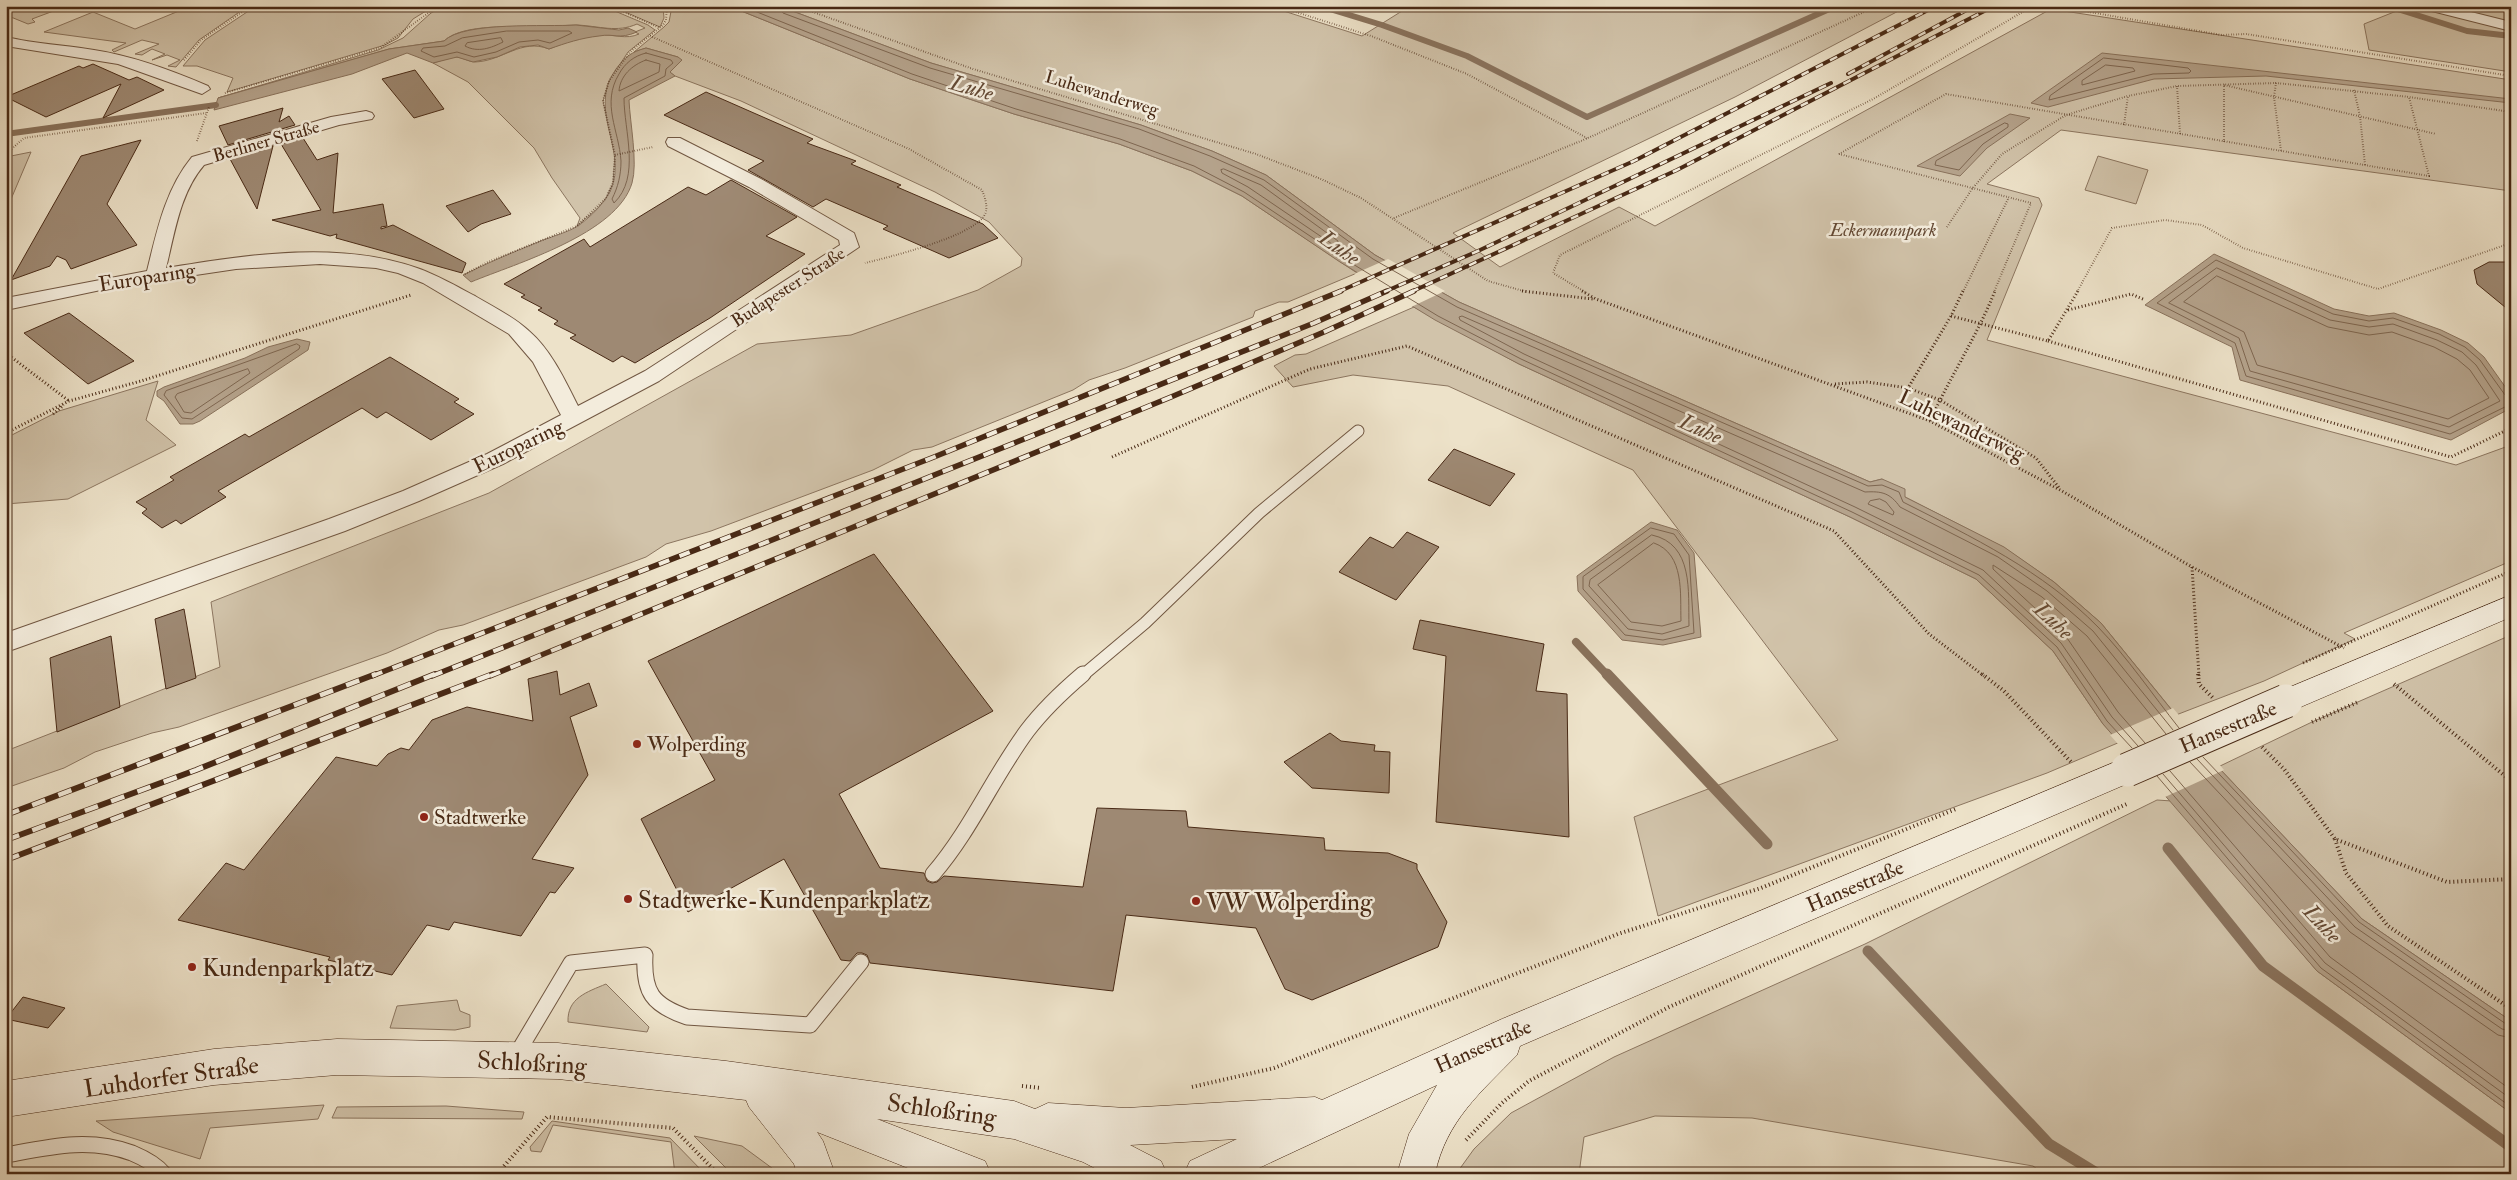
<svg xmlns="http://www.w3.org/2000/svg" width="2517" height="1180" font-family="'IM FELL Double Pica',serif">
  <style>
    .green { fill: #d1c3aa; stroke: #8c7660 }
    .water { fill: #b5a38c; stroke: #89725c }
    .pier { fill: #ede2c9 }
    .lines { fill: none; stroke-linecap: round; stroke-linejoin: round }
    .shore { stroke: #7e6650; stroke-width: 1 }
    .stream-far2 { stroke: #89725c; stroke-width: 6 }
    .stream-far1 { stroke: #89725c; stroke-width: 8 }
    .stream { stroke: #89725c; stroke-width: 11 }
    .building { fill: #9e8973; stroke: #482915 }
    .service-far1-casing { stroke: #715742; stroke-width: 13 }
    .service-casing { stroke: #715742; stroke-width: 17 }
    .minor-casing { stroke: #715742; stroke-width: 2 }
    .secondary-casing { stroke: #482915; stroke-width: 1 }
    .path-far2 { stroke: #482915; stroke-width: 2; stroke-dasharray: 0.5 2; stroke-linecap: butt }
    .path-far1 { stroke: #482915; stroke-width: 3; stroke-dasharray: 1 2.5; stroke-linecap: butt }
    .path { stroke: #482915; stroke-width: 4; stroke-dasharray: 1 3; stroke-linecap: butt }
    .service-far1 { stroke: #f3ecdc; stroke-width: 11 }
    .service { stroke: #f3ecdc; stroke-width: 15 }
    .minor { fill: #f3ecdc; fill-rule: evenodd }
    .secondary { fill: #f3ecdc; fill-rule: evenodd }
    .rail-far2-casing { stroke: #482915; stroke-width: 4 }
    .rail-far1-casing { stroke: #482915; stroke-width: 5.5 }
    .rail-casing { stroke: #482915; stroke-width: 6 }
    .rail-far2 { stroke: #f3ecdc; stroke-width: 2.5; stroke-dasharray: 8; stroke-linecap: butt }
    .rail-far1 { stroke: #f3ecdc; stroke-width: 4; stroke-dasharray: 11; stroke-linecap: butt }
    .rail { stroke: #f3ecdc; stroke-width: 4.5; stroke-dasharray: 14; stroke-linecap: butt }
    .secondary-bridge-casing { stroke: #482915; stroke-width: 35; stroke-linecap: butt }
    .secondary-bridge { stroke: #f3ecdc; stroke-width: 33 }
    .poi-dot { fill: #8f2418; stroke: #f3ecdc; stroke-width: 2 }
    .labels { text-anchor: middle; stroke-width: 5; stroke-linejoin: round; paint-order: stroke }
    .far-street-label { font-size: 18px; fill: #482915; stroke: #f3ecdc }
    .far-park-label { font-size: 18px; font-style: italic; fill: #634833; stroke: #f3ecdc }
    .street-label { font-size: 21px; fill: #482915; stroke: #f3ecdc }
    .poi-label { font-size: 21px; fill: #482915; stroke: #f3ecdc; text-anchor: start }
    .water-label { font-size: 22px; font-style: italic; fill: #634833; stroke: #f3ecdc }
    .near-poi-label { font-size: 25px; fill: #482915; stroke: #f3ecdc; text-anchor: start }
    .near-street-label { font-size: 25px; fill: #482915; stroke: #f3ecdc }
  </style>
  <rect width="100%" height="100%" fill="#ede2c9"/>
  <filter id="stains"><feTurbulence type="fractalNoise" baseFrequency=".004" numOctaves="4"/><feColorMatrix values="0 0 0 0 .2 0 0 0 0 .09 0 0 0 0 .02 0 0 0 .5 -.17"/></filter>
  <radialGradient id="worn" r=".72"><stop offset=".6" stop-color="#630" stop-opacity="0"/><stop offset="1" stop-color="#630" stop-opacity=".3"/></radialGradient>
  <path class="green" d="M6 6H67L32 19 35 22 28 24 6 15Z
    M191 6H248L199 40 176 67 168 66 180 60 167 55 152 60 165 54 152 49 142 55 135 54 159 44 142 40 114 52 112 50 126 43 44 32 93 12 135 29Z
    M256 6H434L413 19 398 38 385 45 227 92 233 78 197 66H183L205 40Z
    M444 6H603L648 25 655 30 628 52 609 81 603 101 615 155 613 183 606 198 597 209 577 226 580 218 552 178 534 148 468 82 433 63C441 61 449 57 456 57 462 57 469 62 475 62 503 61 521 38 549 49 566 42 582 37 600 35 614 34 626 40 639 34L635 32 645 28 637 24C617 33 599 26 577 25 565 25 553 27 542 27 518 27 462 23 444 41L389 49 218 98 378 50 403 38 431 13Z
    M672 6H729L910 79 1014 114 1119 144 1192 171 1242 196 1357 273 1288 302H1279L1255 311 1253 317 1125 368 1089 380 1073 390 932 447 913 450 873 470 711 531 666 544 646 557 463 625 439 630 387 653 179 727 152 733 95 752 64 768 6 788V751L220 667 211 602 489 493 757 344 851 335 978 290 1021 266 1022 258 989 222 935 192 741 101 675 76 669 72 678 57 646 48 634 52 664 27 669 22Z
    M779 6H1268L1362 36 1410 6H1908L1735 97 1453 233 1500 267 1619 207 1655 226 2051 9 2511 80V191L2061 130 1987 184 2039 198 2042 205 1987 340 2456 465 2511 445V561L2344 633 2355 639 2264 681 2176 715 2101 623 2054 582 2003 547 1905 497 1882 479 1870 482 1459 302 1375 255 1266 175 1212 151 1141 125 931 63Z
    M2409 6H2511V72L2369 50 2364 24Z
    M663 7 664 18 660 27 618 9 642 11Z
    M31 152 6 211V157Z
    M2098 156 2148 170 2136 204 2085 190Z
    M1414 307 1519 364 1850 517 1976 579 2053 651 2103 724 2120 742 2047 773 1658 916 1634 817 1838 740 1633 470 1448 386 1353 375 1293 387 1274 366 1295 355 1306 354Z
    M158 381 146 420 176 445 68 499 6 504V438L59 411Z
    M2511 635V1021L2362 919 2218 767 2312 722Z
    M2157 800 2172 801 2317 971 2511 1113V1174H2044L2033 1166 1752 1118 1655 1116 1584 1137 1579 1174H1456L1474 1149 1511 1113 1614 1057 1865 944Z
    M606 984 649 1027 647 1032 568 1022C567 998 587 992 606 984Z
    M457 1000 460 1011 470 1015V1027L455 1030 390 1028 397 1006Z
    M324 1105 318 1119 210 1128 200 1159 113 1132 96 1121Z
    M446 1106 524 1112 522 1119 332 1118 337 1107Z
    M552 1121 670 1138 705 1174H675L671 1142 553 1125 541 1152 531 1151 530 1147Z
    M694 1136 742 1146 780 1174H732Z"/>
  <path class="water" d="M729 6H779L931 63 1141 125 1212 151 1266 175 1375 255 1459 302 1870 482 1882 479 1905 489V497L2004 547 2054 582 2101 623 2218 767 2362 919 2511 1021V1113L2317 971 2103 724 2053 651 1976 579 1850 517 1519 364 1435 320 1340 262 1242 196 1192 171 1119 144 1014 114 910 79Z
    M576 25 619 30 628 28 637 32C618 40 615 33 599 36 581 38 566 43 549 49L538 45 520 47 497 57 473 62 457 57 433 63 407 53 352 74 214 110 218 98 389 49 444 41C464 21 547 27 576 25Z
    M646 48 678 57 682 60 670 72 675 76 629 100C630 123 638 163 632 183 617 234 517 263 471 282L463 275C489 262 516 251 543 240 554 236 568 232 578 226 588 219 598 209 605 200 636 157 584 113 616 69 625 57 631 52 646 48Z
    M2102 53 2511 99V103L2266 76 2154 79 2048 107 2031 103Z
    M2010 114 2030 118 1987 148 1960 176 1917 166Z
    M2214 254 2334 309 2369 316 2394 313 2441 330 2468 343 2484 357 2511 395V408L2451 440 2240 380 2232 347 2145 305Z
    M297 339 310 342 308 350 200 421 193 424H180L164 401 157 396V391L164 387 245 358 268 347Z
    M1651 522 1677 530 1694 553 1701 637 1663 645 1622 640 1578 591 1577 576Z"/>
  <path class="pier" d="M1388 259 1390 260 1445 291 1409 308 1354 274Z
    M2173 708 2224 770 2165 797 2110 735Z"/>
  <g class="lines">
    <path class="shore" d="M742 6 912 74 1016 109 1120 139 1194 166 1244 192 1343 258 1438 316 1521 359 1852 512 1979 575 2057 647 2107 721 2132 748
      M779 6 783 13 930 68 1139 129 1210 156 1264 180 1373 259 1457 307 1868 486 1882 485 1899 492 1903 502C1972 537 2043 571 2098 627 2128 658 2152 694 2179 728
      M507 31H569L572 33 550 43 538 40 519 42 496 52 474 57 457 52 434 57 421 51 423 48 445 46 462 38Z
      M501 38 503 42C491 48 478 53 465 46L467 43Z
      M646 53 671 60 673 63 666 69 665 76 624 98C624 131 641 177 614 203L612 199C618 187 621 175 621 161 619 130 601 104 619 74 625 63 634 56 646 53Z
      M2104 58 2188 68 2191 71 2189 73 2153 74 2049 100 2050 96Z
      M646 60 660 64 659 72 619 91C620 76 632 65 646 60Z
      M2106 65 2133 68 2135 71 2082 85V81Z
      M2005 123 2008 124V127L1983 144 1959 170 1935 165 1936 161Z
      M1224 169 1261 185 1338 241 1339 245 1335 246 1248 187 1222 173 1221 170Z
      M2217 268 2330 320 2369 327 2393 324 2437 340 2462 352 2476 365 2500 401 2449 427 2250 371 2239 338 2169 303Z
      M2217 276 2328 327 2369 335 2392 332 2434 347 2457 359 2470 370 2489 398 2448 419 2257 365 2244 332 2184 302Z
      M297 344 300 346 299 349 192 419 182 418 164 395 166 391Z
      M248 369 250 373 191 413 184 412 175 397 177 394Z
      M2511 397 2505 395 2480 360 2465 347 2439 334 2393 318 2369 321 2333 314 2216 260 2157 303 2235 343 2246 376 2450 434 2511 404
      M1880 499 1886 502 1894 512 1893 515 1868 504 1870 501Z
      M1651 528 1674 534 1689 555 1694 633 1663 640 1625 635 1583 589V577Z
      M1652 535C1694 544 1688 592 1689 626L1662 634 1628 629 1589 586 1590 580Z
      M1654 543C1685 554 1680 594 1681 621L1662 626 1631 622 1598 585Z
      M2145 743 2118 712 2067 638 1993 569V565L2042 597 2087 636 2166 734
      M2138 746 2112 717 2061 643 1983 570 1855 507 1524 354 1460 320 1459 317 1462 316 1865 492C1882 491 1890 493 1900 507L1998 557 2047 591 2093 631 2173 730
      M2203 757 2359 922 2506 1024 2511 1025
      M2197 759 2355 927 2502 1029 2511 1031
      M2190 762 2350 932 2498 1035 2511 1038
      M2170 771 2330 957 2511 1090
      M2163 774 2325 963 2511 1099
      M2157 776 2321 968 2511 1107"/>
    <path class="stream-far2" d="M1320 6 1382 25 1467 56 1587 117 1836 6
      M2388 6 2467 31 2511 36
      M6 134 216 105"/>
    <path class="stream-far1" d="M1576 642 1608 676"/>
    <path class="stream" d="M1607 674 1767 844
      M2168 848 2263 966 2511 1147
      M1868 951 2049 1144 2098 1174"/>
  </g>
  <path class="building" d="M93 64 129 80 137 77 164 90 103 118 121 84 46 117 6 97 79 66 83 68Z
    M415 70 444 109 414 118 382 79Z
    M706 92 813 139 807 143 856 161 851 164 901 185 897 187 983 224 998 238 949 258 883 229 888 226 826 199 813 207 748 170 764 161 664 115Z
    M283 108 279 122 289 116 295 125 228 145 219 126Z
    M303 138 317 160 338 153 333 213 383 204 387 226 381 227V229L393 225 466 263 462 273 336 238 337 234 330 236 272 220 321 210 281 144Z
    M141 140 107 204 137 245 71 269 66 260 57 256 50 266 11 280 81 156Z
    M273 146 257 209 230 159Z
    M731 180 797 217 766 236 805 254 710 318 635 363 622 356 613 362 570 338 576 335 554 324 558 321 538 310 542 308 521 297 525 295 504 284 584 239 590 247 688 187 706 195Z
    M493 190 511 214 481 224 468 232 446 206Z
    M2489 262H2511V312L2477 284 2474 270Z
    M69 313 134 361 88 384 24 333Z
    M390 357 459 399 454 402 474 414 431 440 386 412 377 418 362 408 218 491 226 497 181 524 176 520 162 528 142 513 147 509 136 502 174 480 170 477 245 434 249 437Z
    M1454 449 1515 474 1490 506 1428 480Z
    M1407 532 1439 547 1396 600 1339 572 1370 537 1393 548Z
    M874 554 993 711 839 794 880 868 924 873 927 881 932 883 937 882 944 876 1083 887 1097 808 1186 811 1188 827 1324 838 1325 850 1388 853 1417 864V869L1447 922 1438 947 1312 1000 1285 989 1256 928 1126 915 1113 991 870 963 867 955 862 953H857L850 961 841 960 784 859 688 912 641 819 715 780 648 661Z
    M184 609 196 678 166 689 155 619Z
    M1420 620 1544 644 1536 691 1567 694 1569 837 1436 822 1446 656 1413 649Z
    M111 636 120 707 57 732 50 658Z
    M557 671 560 695 589 683 597 706 570 717 588 775 532 859 574 868 555 893 550 892 521 936 454 922 449 930 427 925 392 975 328 960 330 957 178 920 226 863 244 870 336 757 377 766 388 754 401 748 409 750 432 720 467 707 533 721 528 679Z
    M1330 733 1341 741 1375 745 1374 751 1390 752 1389 793 1312 788 1284 762Z
    M23 997 65 1008 48 1028 6 1019Z"/>
  <g class="lines">
    <defs>
      <path id="service-far1" d="M1082 676 1145 623 1259 513 1358 431"/>
      <path id="service" d="M933 874C971 830 993 777 1027 731 1043 710 1063 691 1083 674
        M515 1057 571 963 645 955C643 992 652 1005 687 1017L810 1025 861 962
        M6 1155C49 1147 89 1137 132 1153 144 1158 156 1164 164 1174"/>
      <path id="minor" d="M2422 6H2447L2511 22V31L2424 9Z
        M6 37C35 44 64 45 94 50 133 56 171 70 208 86L210 89 202 94 118 64 12 47 6 46Z
        M366 111 372 113 374 116 372 119 339 125 204 165C180 193 175 232 166 268 248 255 337 240 417 268 437 275 456 286 475 296 493 307 513 316 529 331 551 350 565 380 578 406L645 371 840 245 839 240 749 187 668 146 666 142 668 138H680L761 179 854 233 859 247 659 381 503 464 419 501 345 531 6 652V633L329 519 403 491 487 454 561 415 533 362 509 334 423 283 398 273 376 268 320 264 236 269 115 287 6 310V298L147 271C157 231 165 190 192 157L331 117Z"/>
      <path id="secondary" d="M2511 595V617L2296 709 2286 713 2276 709 2271 701 2276 693Z
        M2127 757 2138 761 2142 770 2138 779 1520 1046 1517 1055C1481 1092 1446 1121 1435 1174H1397L1409 1134 1437 1085 1246 1174H1184L1190 1161 1237 1139 1130 1145 1161 1161 1167 1174H1106L1083 1162 1014 1139 877 1119 985 1161 991 1174H923L817 1132 823 1141 835 1174H797L794 1164 749 1107 746 1100 558 1079 337 1075 214 1085 6 1117V1081L214 1049 337 1039 558 1043 726 1061 1014 1101 1035 1109 1048 1103 1126 1108 1315 1097 1322 1100 1502 1019Z"/>
    </defs>
    <use href="#service-far1" class="service-far1-casing"/>
    <use href="#service" class="service-casing"/>
    <use href="#minor" class="minor-casing"/>
    <use href="#secondary" class="secondary-casing"/>
    <path class="path-far2" d="M610 6 660 28
      M622 6 647 8 657 6
      M796 6 973 69 1256 154 1321 179 1361 198 1488 281 1527 292
      M1277 6 1371 36 1467 74 1587 138
      M2077 6 2089 12 2222 35 2246 34 2511 76
      M650 36 909 149 982 190C985 198 989 208 984 216 970 237 890 257 865 263
      M184 60 201 40 251 6
      M2276 83 2274 97 2281 151
      M2177 86 2180 134
      M2354 90 2360 116 2365 165
      M225 93 380 48 438 6
      M2124 125 2128 96
      M197 141 209 107
      M2224 142V85L2436 134
      M6 154 24 138 206 113
      M1839 154 1946 94 2429 176 2409 97
      M1839 154 2031 203 1994 292
      M615 155 653 147
      M1394 218 1588 138 1877 6
      M1947 227 1972 189 2002 154 2066 115 2128 96 2177 86 2276 83 2409 97 2511 112
      M465 274 488 262 577 226 606 198 613 183 615 155 603 101 609 81 630 52 663 25 666 20 667 6
      M1585 292 1553 273 1560 255 1875 98 2033 6
      M1963 292 2008 199
      M2077 292 2112 228 2165 220 2202 225 2243 248 2378 289 2511 243"/>
    <path class="path-far1" d="M1522 291 1593 299
      M1582 291 1596 299 1930 421 2062 491 2192 567 2344 648
      M1963 291 1951 316 1908 388 1940 400 2036 458 2060 489
      M2068 310 2131 294 2145 300
      M1951 316 2048 341 2078 291
      M2048 341 2451 457 2511 428
      M6 353 69 401
      M1835 384 1867 382 1908 388
      M53 414 64 405
      M1930 421C1950 377 1977 336 1995 291
      M6 433 69 401 141 381 411 295
      M1112 457 1310 369 1407 346 1834 531 1929 634 1984 676
      M2192 567 2199 676
      M2303 663 2511 571"/>
    <path class="path" d="M1982 674 2004 691 2072 763
      M2198 674 2199 684 2213 698
      M2394 684 2511 781
      M2312 722 2358 702
      M2262 747 2284 769 2335 839 2447 882 2511 879
      M2335 839 2346 873 2388 926 2511 1009
      M1022 1086 1041 1088
      M1192 1087 1274 1068 1618 934 1761 888 1956 809
      M1466 1140 1502 1103 1529 1081 1669 1007 2129 803
      M504 1166 547 1117 673 1128 718 1174"/>
    <use href="#service-far1" class="service-far1"/>
    <use href="#service" class="service"/>
    <use href="#minor" class="minor"/>
    <use href="#secondary" class="secondary"/>
    <defs>
      <path id="rail-far2" d="M1848 74 1974 6
        M1338 292 1634 161 1936 6
        M1384 292 1478 251 1831 83
        M1411 292 1677 170 1994 6"/>
      <path id="rail-far1" d="M372 676 934 457 1341 291
        M432 676 1314 323 1387 291
        M490 676 1171 397 1324 332 1414 291"/>
      <path id="rail" d="M6 815 376 674
        M6 840 196 770 435 674
        M6 860 493 674"/>
    </defs>
    <use href="#rail-far2" class="rail-far2-casing"/>
    <use href="#rail-far1" class="rail-far1-casing"/>
    <use href="#rail" class="rail-casing"/>
    <use href="#rail-far2" class="rail-far2"/>
    <use href="#rail-far1" class="rail-far1"/>
    <use href="#rail" class="rail"/>
    <defs>
      <path id="secondary-bridge" d="M2127 770 2286 701"/>
    </defs>
    <use href="#secondary-bridge" class="secondary-bridge-casing"/>
    <use href="#secondary-bridge" class="secondary-bridge"/>
  </g>
  <g class="poi-dot">
    <circle cx="637" cy="744" r="5"/>
    <circle cx="424" cy="817" r="5"/>
    <circle cx="628" cy="899" r="5"/>
    <circle cx="1196" cy="901" r="5"/>
    <circle cx="192" cy="967" r="5"/>
  </g>
  <g class="labels">
    <g class="far-street-label">
      <text transform="translate(1102 93) rotate(17)" y="6">Luhewanderweg</text>
      <text transform="translate(266 141) rotate(-16)" y="6">Berliner Straße</text>
      <text transform="translate(788 287) rotate(-33)" y="6">Budapester Straße</text>
    </g>
    <g class="far-park-label">
      <text x="1883" y="236">Eckermannpark</text>
    </g>
    <g class="street-label">
      <text transform="translate(147 277) rotate(-9)" y="7">Europaring</text>
      <text transform="translate(1962 425) rotate(26)" y="7">Luhewanderweg</text>
      <text transform="translate(518 446) rotate(-26)" y="7">Europaring</text>
      <text transform="translate(2228 727) rotate(-23)" y="7">Hansestraße</text>
      <text transform="translate(1855 886) rotate(-23)" y="7">Hansestraße</text>
      <text transform="translate(1483 1046) rotate(-24)" y="7">Hansestraße</text>
    </g>
    <g class="poi-label">
      <text x="647" y="751">Wolperding</text>
      <text x="434" y="824">Stadtwerke</text>
    </g>
    <g class="water-label">
      <text transform="translate(972 87) rotate(16)" y="8">Luhe</text>
      <text transform="translate(1340 247) rotate(35)" y="8">Luhe</text>
      <text transform="translate(1701 428) rotate(24)" y="8">Luhe</text>
      <text transform="translate(2054 620) rotate(43)" y="8">Luhe</text>
      <text transform="translate(2323 923) rotate(47)" y="8">Luhe</text>
    </g>
    <g class="near-poi-label">
      <text x="638" y="908">Stadtwerke-Kundenparkplatz</text>
      <text x="1206" y="910">VW Wolperding</text>
      <text x="202" y="976">Kundenparkplatz</text>
    </g>
    <g class="near-street-label">
      <text transform="translate(532 1062) rotate(3)" y="9">Schloßring</text>
      <text transform="translate(171 1076) rotate(-8)" y="9">Luhdorfer Straße</text>
      <text transform="translate(942 1109) rotate(8)" y="9">Schloßring</text>
    </g>
  </g>
  <rect width="2517" height="1180" fill="none" stroke="#ede2c9" stroke-width="25"/>
  <rect x="8" y="8" width="2502" height="1165" fill="none" stroke="#482915" stroke-width="2.5"/>
  <rect x="12" y="12" width="2492" height="1155" fill="none" stroke="#482915"/>
  <rect width="100%" height="100%" filter="url(#stains)"/>
  <rect width="100%" height="100%" fill="url(#worn)"/>
</svg>
